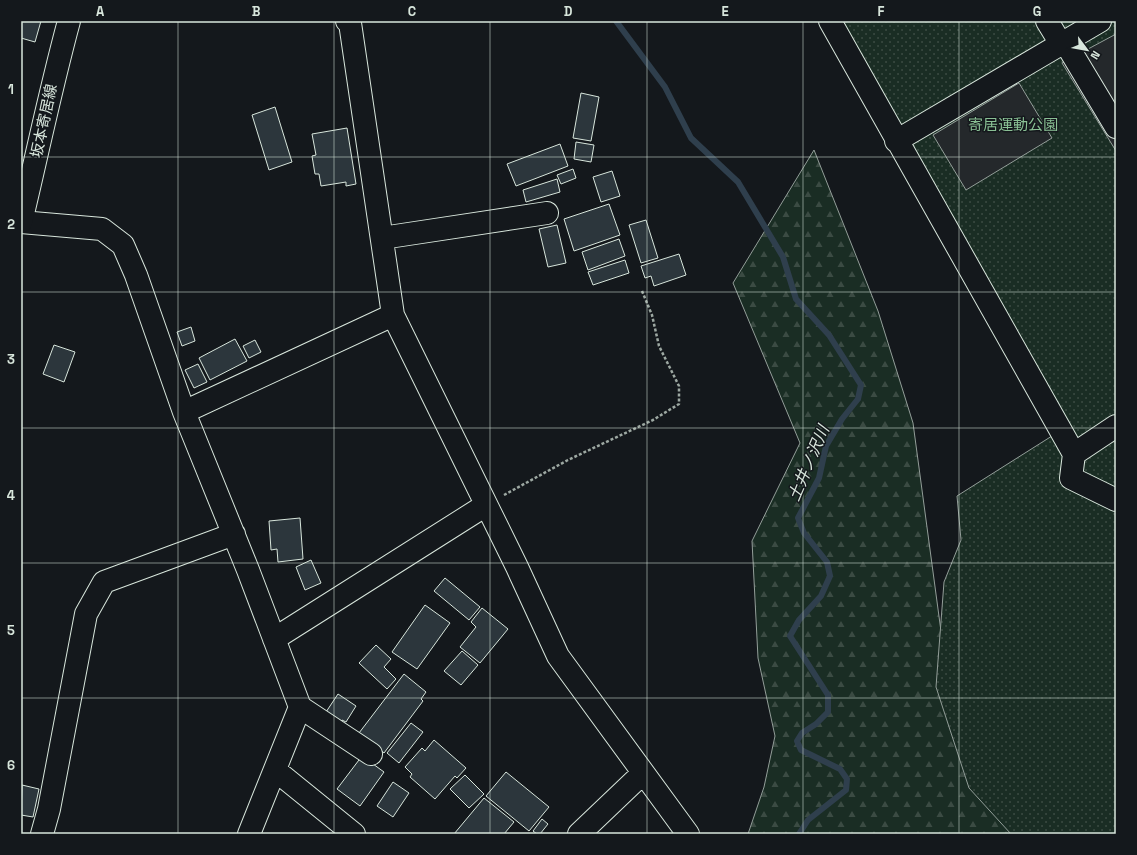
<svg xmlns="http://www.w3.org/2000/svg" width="1137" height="855" font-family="'Space Grotesk','Noto Sans JP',sans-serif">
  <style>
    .forest { fill: url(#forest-firs); stroke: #939e99 }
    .park { fill: url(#park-dots); stroke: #939e99 }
    .parking { fill: #24282b; stroke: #939e99 }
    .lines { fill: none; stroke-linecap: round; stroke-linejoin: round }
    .stream { stroke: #2f3f4d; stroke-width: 6 }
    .building { fill: #2c363c; stroke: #d8e6dc }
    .minor-casing { stroke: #d8e6dc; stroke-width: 24 }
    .major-casing { stroke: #d8e6dc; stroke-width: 24 }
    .path { stroke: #9da8a2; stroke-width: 2.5; stroke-dasharray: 3 2; stroke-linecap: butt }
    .minor { stroke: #14181c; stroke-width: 22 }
    .major { stroke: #14181c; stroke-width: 22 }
    .grid { fill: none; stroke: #d8e6dc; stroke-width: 1; stroke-opacity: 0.55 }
    .labels { text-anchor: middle; stroke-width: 3; stroke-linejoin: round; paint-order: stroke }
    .street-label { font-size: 15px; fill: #d8e6dc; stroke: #14181c }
    .park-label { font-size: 15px; fill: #8ac095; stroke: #14181c }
    .water-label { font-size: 16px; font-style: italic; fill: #d8e6dc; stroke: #14181c }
    .neatline { fill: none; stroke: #d8e6dc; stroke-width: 1.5 }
    .grid-label { font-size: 13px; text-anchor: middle; font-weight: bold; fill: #d8e6dc }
  </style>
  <defs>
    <pattern id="forest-firs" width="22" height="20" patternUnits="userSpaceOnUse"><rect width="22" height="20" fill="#1a2d24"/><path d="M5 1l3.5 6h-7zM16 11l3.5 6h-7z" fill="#3b4b43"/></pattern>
    <pattern id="park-dots" width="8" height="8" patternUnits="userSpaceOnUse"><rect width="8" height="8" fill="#1a2d24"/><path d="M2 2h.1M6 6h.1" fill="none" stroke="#3b4b43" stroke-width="1.8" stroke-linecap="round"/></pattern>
  </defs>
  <rect width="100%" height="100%" fill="#14181c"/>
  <path class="forest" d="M814 150 878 311 913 423 954 728 1011 834H748L764 787 775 736 758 658 752 541 800 443 733 283Z"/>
  <path class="park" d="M838 21H1116V834H1011L969 788 936 687 944 582 961 540 957 496 1063 429Z"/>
  <path class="parking" d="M1116 34V151L1062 63Z
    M1019 83 1052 138 966 190 933 135Z"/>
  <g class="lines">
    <path class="stream" d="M616 21 665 87 691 138 738 182 783 257 796 299 829 335 861 385 858 399 842 419 826 446 819 478 798 518 804 533 827 562 830 576 821 596 799 620 790 636 828 695V712L816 724 802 733 797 741 801 750 840 769 847 779 846 790 808 820 799 834"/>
  </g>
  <path class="building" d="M21 21H41L35 42 21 38Z
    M581 93 599 97 591 141 573 138Z
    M275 107 292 162 269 170 252 115Z
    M347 128 356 184 346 186V182L321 186 319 174H315L312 156 316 155 312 134Z
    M576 142 594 145 591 162 574 159Z
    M560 144 568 166 516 186 507 164Z
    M573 169 576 178 561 184 557 175Z
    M612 171 620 196 601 202 593 177Z
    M557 179 560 192 526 202 523 190Z
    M609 204 620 235 574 251 564 219Z
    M646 220 658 258 641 263 629 225Z
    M557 225 566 263 548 267 539 229Z
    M619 239 625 256 588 270 582 252Z
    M679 254 686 275 654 286 651 276 645 278 641 266Z
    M625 260 629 273 593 285 588 272Z
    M191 327 195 341 182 346 177 332Z
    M235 339 247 361 210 380 199 358Z
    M255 340 261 352 249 358 243 346Z
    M54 345 75 352 64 382 43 374Z
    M198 364 207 382 194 388 185 370Z
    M300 518 303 559 278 562 277 549 271 550 269 521Z
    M311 560 321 583 305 590 296 567Z
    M445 578 480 607 469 620 434 591Z
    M425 605 450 623 417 669 392 652Z
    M482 608 508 629 480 663 460 647 476 627 471 622Z
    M376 645 391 659 384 667 396 679 387 689 359 663Z
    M462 651 478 665 461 685 444 671Z
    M404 674 426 692 421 699 423 701 384 753 359 733Z
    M338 694 356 706 346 722 342 720 339 725 324 715Z
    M411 723 423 732 399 763 387 753Z
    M434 740 466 768 457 778 455 776 435 799 410 777 412 774 405 767 422 748 425 751Z
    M362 756 384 772 360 806 337 789Z
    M506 772 549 807 529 831 486 796Z
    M465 775 484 794 469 808 450 789Z
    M393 782 409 793 393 817 377 806Z
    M22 785 39 789 33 817 21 815Z
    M484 798 514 822 504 834H454Z
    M542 819 548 824 540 834H537L533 831Z"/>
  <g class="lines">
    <defs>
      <path id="minor" d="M347 21 350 23 393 315 517 567 558 656 688 834
        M830 21 1074 454 1116 426
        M1047 21 1061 44
        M1065 42 1116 127
        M896 141 1100 21
        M21 222 102 229 123 245 136 275 184 412 248 570 300 707 249 834
        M382 238 547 213
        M184 412 393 315
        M1074 454 1071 478 1116 500
        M274 639 486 505
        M300 707 371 754
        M275 770 354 834
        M42 834 49 809 86 614 104 582 234 534
        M579 834 643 773"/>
      <path id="major" d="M21 222C37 155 51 87 69 21"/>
    </defs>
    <use href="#minor" class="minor-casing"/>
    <use href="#major" class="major-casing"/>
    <path class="path" d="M504 495 568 460 653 420 679 404V386L659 346 652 315 642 291"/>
    <use href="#minor" class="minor"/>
    <use href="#major" class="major"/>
  </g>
  <path class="grid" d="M178 21V834M334 21V834M490 21V834M647 21V834M803 21V834M959 21V834M21 157H1116M21 292H1116M21 428H1116M21 563H1116M21 698H1116"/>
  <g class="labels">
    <g class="street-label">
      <text transform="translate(44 121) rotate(-78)" y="5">坂本寄居線</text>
    </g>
    <g class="park-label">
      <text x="1013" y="130">寄居運動公園</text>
    </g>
    <g class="water-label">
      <text transform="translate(808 463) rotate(-67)" y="6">土井ノ沢川</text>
    </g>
  </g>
  <rect width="1137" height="855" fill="none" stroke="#14181c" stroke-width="44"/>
  <g transform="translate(1087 50) rotate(122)" stroke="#14181c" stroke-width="3" paint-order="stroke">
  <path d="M0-3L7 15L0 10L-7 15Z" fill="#d8e6dc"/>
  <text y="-6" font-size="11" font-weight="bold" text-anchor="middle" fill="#d8e6dc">N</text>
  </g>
  <rect x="22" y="22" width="1093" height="811" class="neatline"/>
  <g class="grid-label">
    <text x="100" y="16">A</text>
    <text x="256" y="16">B</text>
    <text x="412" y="16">C</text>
    <text x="568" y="16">D</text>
    <text x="725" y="16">E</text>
    <text x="881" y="16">F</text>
    <text x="1037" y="16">G</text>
    <text x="11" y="94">1</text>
    <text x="11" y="229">2</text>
    <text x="11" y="364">3</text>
    <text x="11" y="500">4</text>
    <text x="11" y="635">5</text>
    <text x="11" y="770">6</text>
  </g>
</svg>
